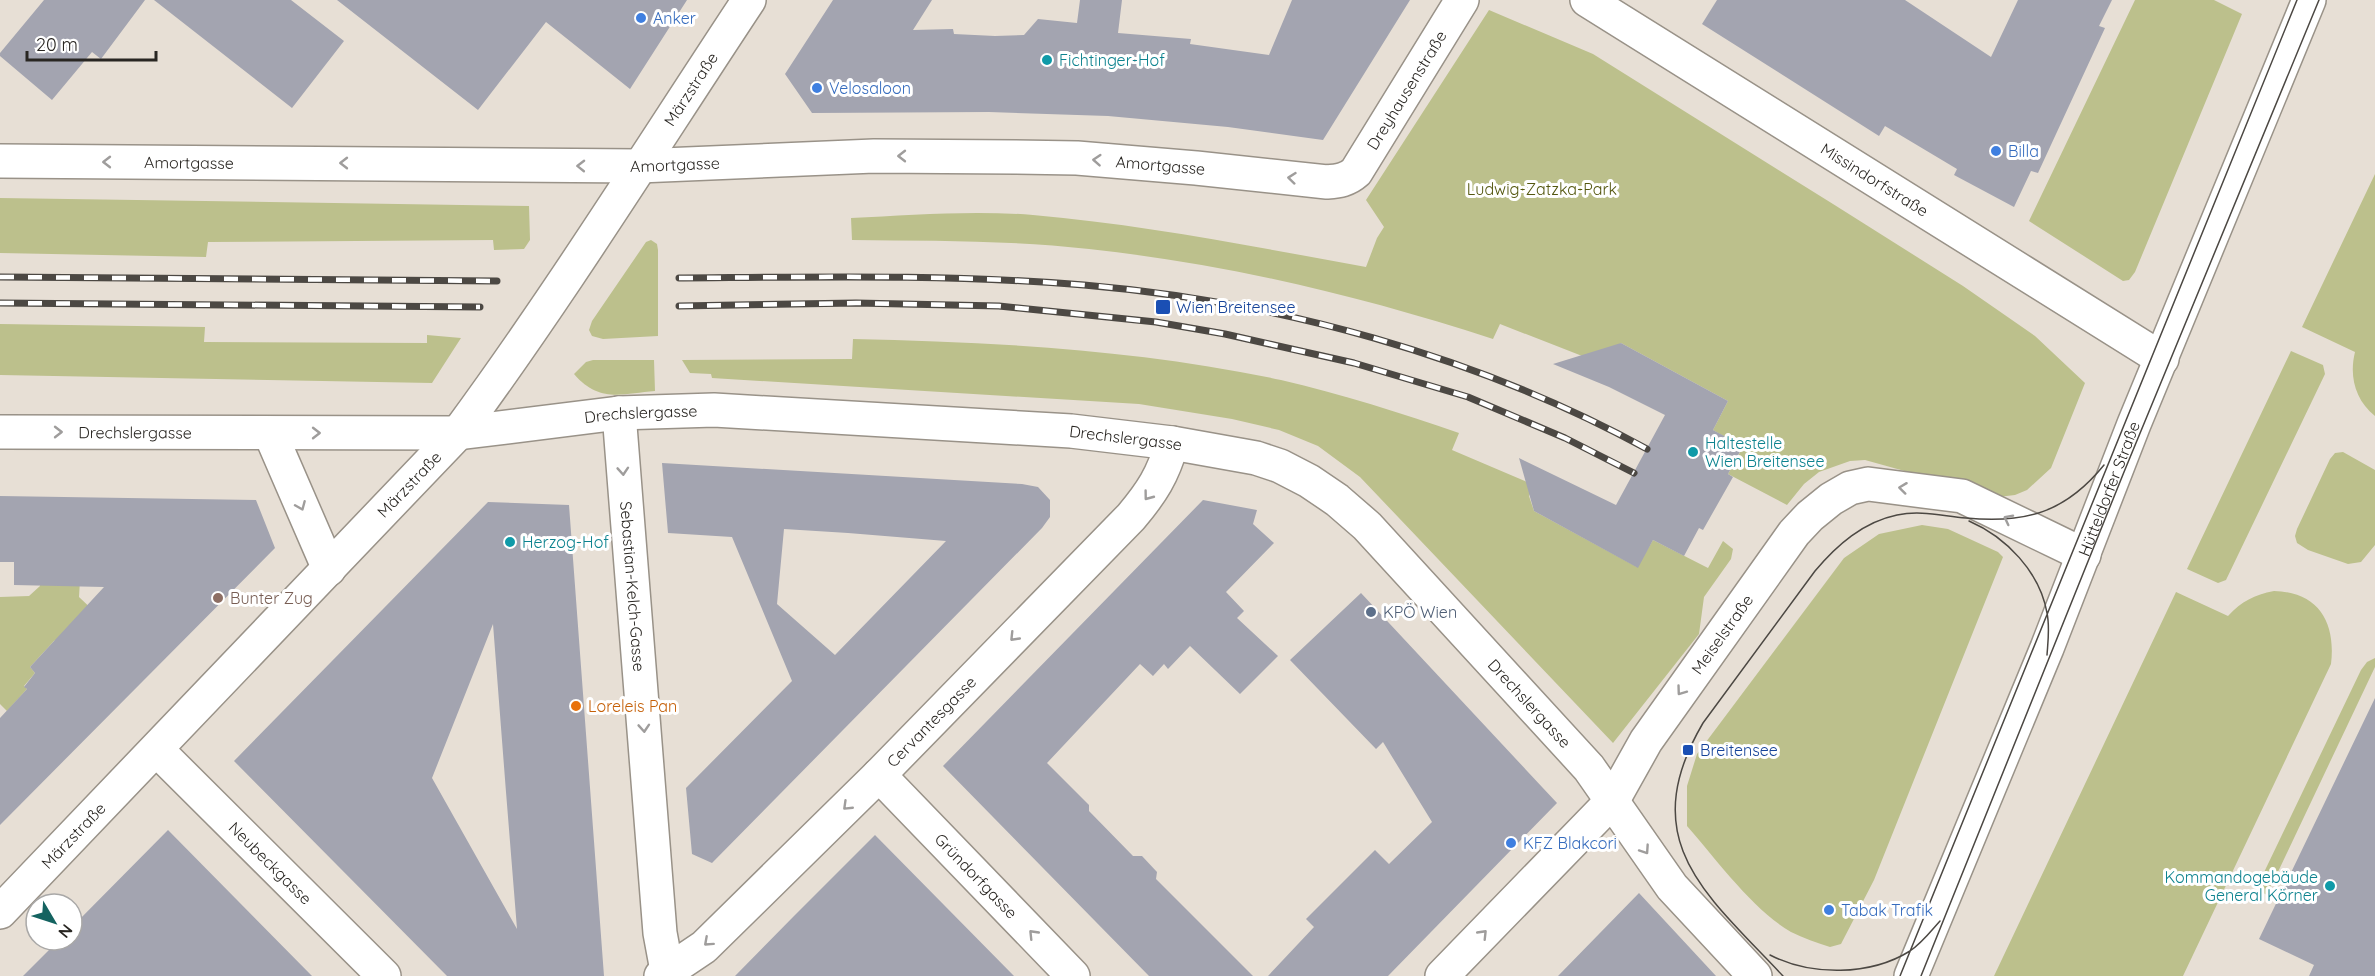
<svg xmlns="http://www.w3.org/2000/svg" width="2375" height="976" font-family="Quicksand,sans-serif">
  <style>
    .green { fill: #bcc08c }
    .building { fill: #a3a4b0; fill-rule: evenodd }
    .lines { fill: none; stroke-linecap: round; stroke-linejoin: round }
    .minor-casing { stroke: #999288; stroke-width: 36 }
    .major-casing { stroke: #999288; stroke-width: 36 }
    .minor { stroke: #fff; stroke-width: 33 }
    .major { stroke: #fff; stroke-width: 33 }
    .tram { stroke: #4c4843; stroke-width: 1.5 }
    .rail-casing { stroke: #4c4843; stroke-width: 7 }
    .rail { stroke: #fff; stroke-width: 4.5; stroke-dasharray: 14; stroke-linecap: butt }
    .oneway { stroke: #9f9d9c }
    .shop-dot { fill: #3f7fe0; stroke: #fff; stroke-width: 2 }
    .culture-dot { fill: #0f9aa8; stroke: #fff; stroke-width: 2 }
    .transit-dot { fill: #1a4fb4; stroke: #fff; stroke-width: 2 }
    .education-dot { fill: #8d6e63; stroke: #fff; stroke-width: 2 }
    .service-dot { fill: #5c6f8a; stroke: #fff; stroke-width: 2 }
    .food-dot { fill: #e8710a; stroke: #fff; stroke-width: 2 }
    .labels { text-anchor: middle; stroke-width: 6; stroke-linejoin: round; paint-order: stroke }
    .shop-label { font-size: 16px; fill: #366cbe; stroke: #fff; text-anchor: start }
    .culture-label { font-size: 16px; fill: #0d838f; stroke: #fff; text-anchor: start }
    .street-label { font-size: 16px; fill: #292622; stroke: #fff }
    .park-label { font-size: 16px; fill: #54570f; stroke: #fff }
    .transit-label { font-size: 16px; fill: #164399; stroke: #fff; text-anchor: start }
    .education-label { font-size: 16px; fill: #785e54; stroke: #fff; text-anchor: start }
    .service-label { font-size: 16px; fill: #4e5e75; stroke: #fff; text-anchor: start }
    .food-label { font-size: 16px; fill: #c56008; stroke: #fff; text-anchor: start }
  </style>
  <rect width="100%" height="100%" fill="#e7dfd5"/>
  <path class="green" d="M2135 0H2214L2242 14 2135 272 2129 280 2123 281 2029 221Z
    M1489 10 1593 54 1833 204 1963 286 2035 336 2085 383 2051 468 2027 490 2015 495 1998 497 1865 460 1850 461 1819 472 1804 484 1787 505 1728 474 1743 447 1713 430 1728 401 1621 343 1595 361 1500 324 1493 339C1360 296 1228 264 1089 249 1010 240 931 241 852 240L851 218C911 215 973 210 1033 215 1146 225 1256 247 1366 267L1377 238 1384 227 1366 200Z
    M2375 174V416C2355 400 2349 376 2355 352L2302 327Z
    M0 198 529 206 530 240 524 249 494 250 493 240 208 242 206 257 0 253Z
    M651 240 657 244 658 250V336L603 339 592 336 589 330 592 321 646 242Z
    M0 324 205 327 204 342 427 343V335L461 338 432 383 0 375Z
    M853 339C997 342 1140 350 1281 380 1342 394 1401 413 1459 433L1452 450 1534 485 1529 496 1534 511 1637 567 1653 540 1708 568 1723 541 1733 549 1731 559 1704 597 1699 634 1613 743 1360 477 1318 446 1279 430 1232 419 1139 404 712 378 711 374 690 373 682 360 852 359Z
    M2291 351 2323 365 2325 374 2226 580 2218 583 2187 569Z
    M593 360H654L655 391C621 394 599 403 574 374L586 362Z
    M2343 452 2375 470V545L2361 562 2348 564 2308 550 2297 543 2295 536 2297 529 2330 459 2335 453Z
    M1922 525 1948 529 1998 552 2003 557 1874 880 1841 944 1830 947C1817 943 1803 938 1791 932 1753 910 1716 859 1687 826V786L1697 754 1844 558 1879 534Z
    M40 563H81L79 597 98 615 54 641 30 667 35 673 24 686 27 689 7 711 0 704V597L29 596 40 586Z
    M2274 591C2319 592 2336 623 2331 664L2183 976H1994L2176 592 2228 616C2242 601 2254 595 2274 591Z
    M2375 658V667L2267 895 2256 889 2361 670 2367 662Z"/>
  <path class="building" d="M44 0H145L101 59 92 52 52 100 0 56V53Z
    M154 0H291L344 41 292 108Z
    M337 0H687L630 89 546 22 478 110Z
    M833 0H932L913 30 953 29 954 34 995 36 1024 35 1038 19 1077 23 1080 0H1122L1118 33 1191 39 1190 44 1269 55 1292 0H1410L1323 140 1228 127 1108 116 989 112 812 113 785 74Z
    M1717 0H1905L1991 57 2018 0H2112L2099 26 2105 28 2038 173 2031 171 2014 207 1954 175 1957 169 1885 126 1879 136 1702 24Z
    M1621 343 1728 401 1713 430 1743 446 1728 474 1733 477 1703 530 1699 528 1684 556 1653 540 1638 568 1534 511 1519 458 1616 505 1665 415 1609 387 1553 364Z
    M662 463 1022 484 1038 487 1050 500V517L1042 528 712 863 692 854 686 788 792 681 732 537 668 533ZM784 529 848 533 946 541 835 655 777 604Z
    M0 496 256 500 275 548 0 825V718L27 689 24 687 35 673 30 667 104 587 14 585V562H0Z
    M1203 500 1257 510 1253 524 1274 543 1226 592 1244 611 1237 618 1278 656 1240 694 1190 646 1168 669 1164 664 1153 676 1140 664 1047 763 1089 805V811L1133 856H1142L1157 872 1156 879 1253 976H1149L943 766Z
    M488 502 569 505 604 976H447L234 761ZM493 624 506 792 517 929 432 778Z
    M1361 593 1557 803 1388 976H1268L1314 927 1306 919 1375 850 1389 864 1432 822 1383 742 1376 749 1290 660Z
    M2375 698V976H2309L2314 965 2259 939Z
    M168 830 312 976H23L59 940H72V927Z
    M875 835 1014 976H735L794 916Z
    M1639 893 1716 976H1558Z"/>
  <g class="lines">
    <defs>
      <g id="minor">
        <path id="s1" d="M1587 0 2162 359"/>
        <path id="s2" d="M0 161 639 166 874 156 1016 157 1077 158 1196 168 1327 182C1339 181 1347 180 1356 172L1462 0"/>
        <path id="s3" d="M619 413 660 933 668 976"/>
        <path id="s4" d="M0 432 458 433 619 413 714 410 1071 431 1172 443 1256 458 1280 466 1309 481 1337 500 1367 526 1589 768 1672 887 1755 976"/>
        <path d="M270 433 329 569"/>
        <path id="s5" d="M157 750 384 976"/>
        <path id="s6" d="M879 775 1073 976"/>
        <path id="s7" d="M0 912 458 433C561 293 653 145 749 0"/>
        <path id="s8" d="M661 976 704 947 879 775 1131 517C1152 492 1163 475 1172 443"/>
        <path id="s9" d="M1442 976 1613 800 1646 741 1794 533 1810 516 1831 499 1850 488 1868 484 1962 496 2084 555"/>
      </g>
      <g id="major">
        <path id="s10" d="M1911 976 2047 648 2134 424 2309 0"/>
      </g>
    </defs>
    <use href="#minor" class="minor-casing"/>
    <use href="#major" class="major-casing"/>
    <use href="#minor" class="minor"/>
    <use href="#major" class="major"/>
    <path class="tram" d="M1969 521C2006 537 2040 572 2047 613 2050 627 2048 641 2047 655
      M1770 955C1811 976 1870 976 1910 951 1922 943 1931 931 1940 921
      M1783 976C1706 894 1634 841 1703 723L1815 571C1837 545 1863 522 1897 515 1921 510 1942 516 1966 518 2026 524 2066 512 2104 465
      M1900 976 2297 0
      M1921 976 2124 472 2319 0"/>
    <defs>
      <path id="rail" d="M0 277 497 281
        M679 278C814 277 950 274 1084 285 1277 301 1477 356 1647 449
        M0 303 480 307
        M679 306 856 303 999 306 1156 322 1225 334 1354 363 1468 397 1565 438 1634 473"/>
    </defs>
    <use href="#rail" class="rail-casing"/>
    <use href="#rail" class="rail"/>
  </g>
  <defs><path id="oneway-chevron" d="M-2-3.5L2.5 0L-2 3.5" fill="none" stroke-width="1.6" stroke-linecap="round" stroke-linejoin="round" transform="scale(1.5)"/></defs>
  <g class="oneway">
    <use href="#oneway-chevron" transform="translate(902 156) rotate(-180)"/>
    <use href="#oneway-chevron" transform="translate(1097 160) rotate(-176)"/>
    <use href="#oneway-chevron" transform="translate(107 162) rotate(-180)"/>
    <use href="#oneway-chevron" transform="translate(344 163) rotate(-180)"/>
    <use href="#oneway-chevron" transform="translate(581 166) rotate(-179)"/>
    <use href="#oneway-chevron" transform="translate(1292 178) rotate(-174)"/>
    <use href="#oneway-chevron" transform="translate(58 432)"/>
    <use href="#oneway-chevron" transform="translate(316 433)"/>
    <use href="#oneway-chevron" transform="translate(623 471) rotate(86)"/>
    <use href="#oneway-chevron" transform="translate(1903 488) rotate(-173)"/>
    <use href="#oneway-chevron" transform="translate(1148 496) rotate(127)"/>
    <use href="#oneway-chevron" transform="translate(301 506) rotate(67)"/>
    <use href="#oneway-chevron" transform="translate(2008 519) rotate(-153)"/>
    <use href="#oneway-chevron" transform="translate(1014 637) rotate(134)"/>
    <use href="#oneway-chevron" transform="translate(1681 691) rotate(126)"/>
    <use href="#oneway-chevron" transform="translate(644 728) rotate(86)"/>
    <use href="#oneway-chevron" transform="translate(847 806) rotate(136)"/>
    <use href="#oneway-chevron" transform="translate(1645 850) rotate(56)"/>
    <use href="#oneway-chevron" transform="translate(1033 934) rotate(-134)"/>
    <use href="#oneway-chevron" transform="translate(1483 934) rotate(-46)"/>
    <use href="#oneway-chevron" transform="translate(708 942) rotate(138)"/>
  </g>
  <g class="shop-dot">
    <circle cx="641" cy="18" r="6"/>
    <circle cx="817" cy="88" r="6"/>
    <circle cx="1996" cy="151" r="6"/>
    <circle cx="1511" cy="843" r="6"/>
    <circle cx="1829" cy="910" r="6"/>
  </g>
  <g class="culture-dot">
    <circle cx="1047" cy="60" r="6"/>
    <circle cx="1693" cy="452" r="6"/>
    <circle cx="510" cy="542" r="6"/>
    <circle cx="2330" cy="886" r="6"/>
  </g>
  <g class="transit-dot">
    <rect x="1155" y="299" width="16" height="16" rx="3"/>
    <rect x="1682" y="744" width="12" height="12" rx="3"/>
  </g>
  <circle class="education-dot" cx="218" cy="598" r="6"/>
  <circle class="service-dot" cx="1371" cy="612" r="6"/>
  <circle class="food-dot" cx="576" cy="706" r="6"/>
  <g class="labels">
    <g class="shop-label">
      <text x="653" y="24">Anker</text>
      <text x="829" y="94">Velosaloon</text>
      <text x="2008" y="157">Billa</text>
      <text x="1523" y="849">KFZ Blakcori</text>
      <text x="1841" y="916">Tabak Trafik</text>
    </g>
    <g class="culture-label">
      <text x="1059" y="66">Fichtinger-Hof</text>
      <text x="1705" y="449">Haltestelle<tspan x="1705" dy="18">Wien Breitensee</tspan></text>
      <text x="522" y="548">Herzog-Hof</text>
      <text x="2318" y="883" text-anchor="end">Kommandogebäude<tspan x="2318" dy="18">General Körner</tspan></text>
    </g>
    <g class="street-label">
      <text dy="6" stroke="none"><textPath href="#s7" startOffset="1078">Märzstraße</textPath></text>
      <text dy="6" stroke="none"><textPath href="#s2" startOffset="1456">Dreyhausenstraße</textPath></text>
      <text dy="6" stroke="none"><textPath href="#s2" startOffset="189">Amortgasse</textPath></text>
      <text dy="6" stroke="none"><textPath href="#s2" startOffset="675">Amortgasse</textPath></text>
      <text dy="6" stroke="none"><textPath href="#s2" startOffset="1161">Amortgasse</textPath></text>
      <text dy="6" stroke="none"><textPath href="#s1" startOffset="339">Missindorfstraße</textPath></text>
      <text dy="6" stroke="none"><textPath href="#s4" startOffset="642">Drechslergasse</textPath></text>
      <text dy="6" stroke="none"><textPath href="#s4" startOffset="135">Drechslergasse</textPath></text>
      <text dy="6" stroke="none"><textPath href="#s4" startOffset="1128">Drechslergasse</textPath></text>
      <text dy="6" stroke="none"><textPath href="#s7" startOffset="592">Märzstraße</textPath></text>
      <text dy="6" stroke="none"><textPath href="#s10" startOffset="526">Hütteldorfer Straße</textPath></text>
      <text dy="6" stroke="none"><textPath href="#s3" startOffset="174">Sebastian-Kelch-Gasse</textPath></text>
      <text dy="6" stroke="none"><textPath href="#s9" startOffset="444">Meiselstraße</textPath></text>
      <text dy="6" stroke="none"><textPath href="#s4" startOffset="1632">Drechslergasse</textPath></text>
      <text dy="6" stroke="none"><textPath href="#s8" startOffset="372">Cervantesgasse</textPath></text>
      <text dy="6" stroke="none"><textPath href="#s7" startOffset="106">Märzstraße</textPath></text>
      <text dy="6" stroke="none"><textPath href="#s5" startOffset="160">Neubeckgasse</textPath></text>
      <text dy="6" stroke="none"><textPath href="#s6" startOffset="140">Gründorfgasse</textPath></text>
    </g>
    <g class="park-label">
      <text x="1542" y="195">Ludwig-Zatzka-Park</text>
    </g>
    <g class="transit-label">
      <text x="1176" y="313">Wien Breitensee</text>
      <text x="1700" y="756">Breitensee</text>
    </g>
    <g class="education-label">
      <text x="230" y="604">Bunter Zug</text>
    </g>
    <g class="service-label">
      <text x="1383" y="618">KPÖ Wien</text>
    </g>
    <g class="food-label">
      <text x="588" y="712">Loreleis Pan</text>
    </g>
  </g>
  <g transform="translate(54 922) rotate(129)"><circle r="28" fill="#ffffff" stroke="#a9a8a7" stroke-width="1.5"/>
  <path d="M0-4.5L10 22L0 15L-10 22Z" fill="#146360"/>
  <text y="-9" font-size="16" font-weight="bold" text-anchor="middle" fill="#292622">N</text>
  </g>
  <path d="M27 51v9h129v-9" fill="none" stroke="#292622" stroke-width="3"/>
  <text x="36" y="51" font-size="18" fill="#292622" stroke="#ffffff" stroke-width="4.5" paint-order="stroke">20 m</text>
</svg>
